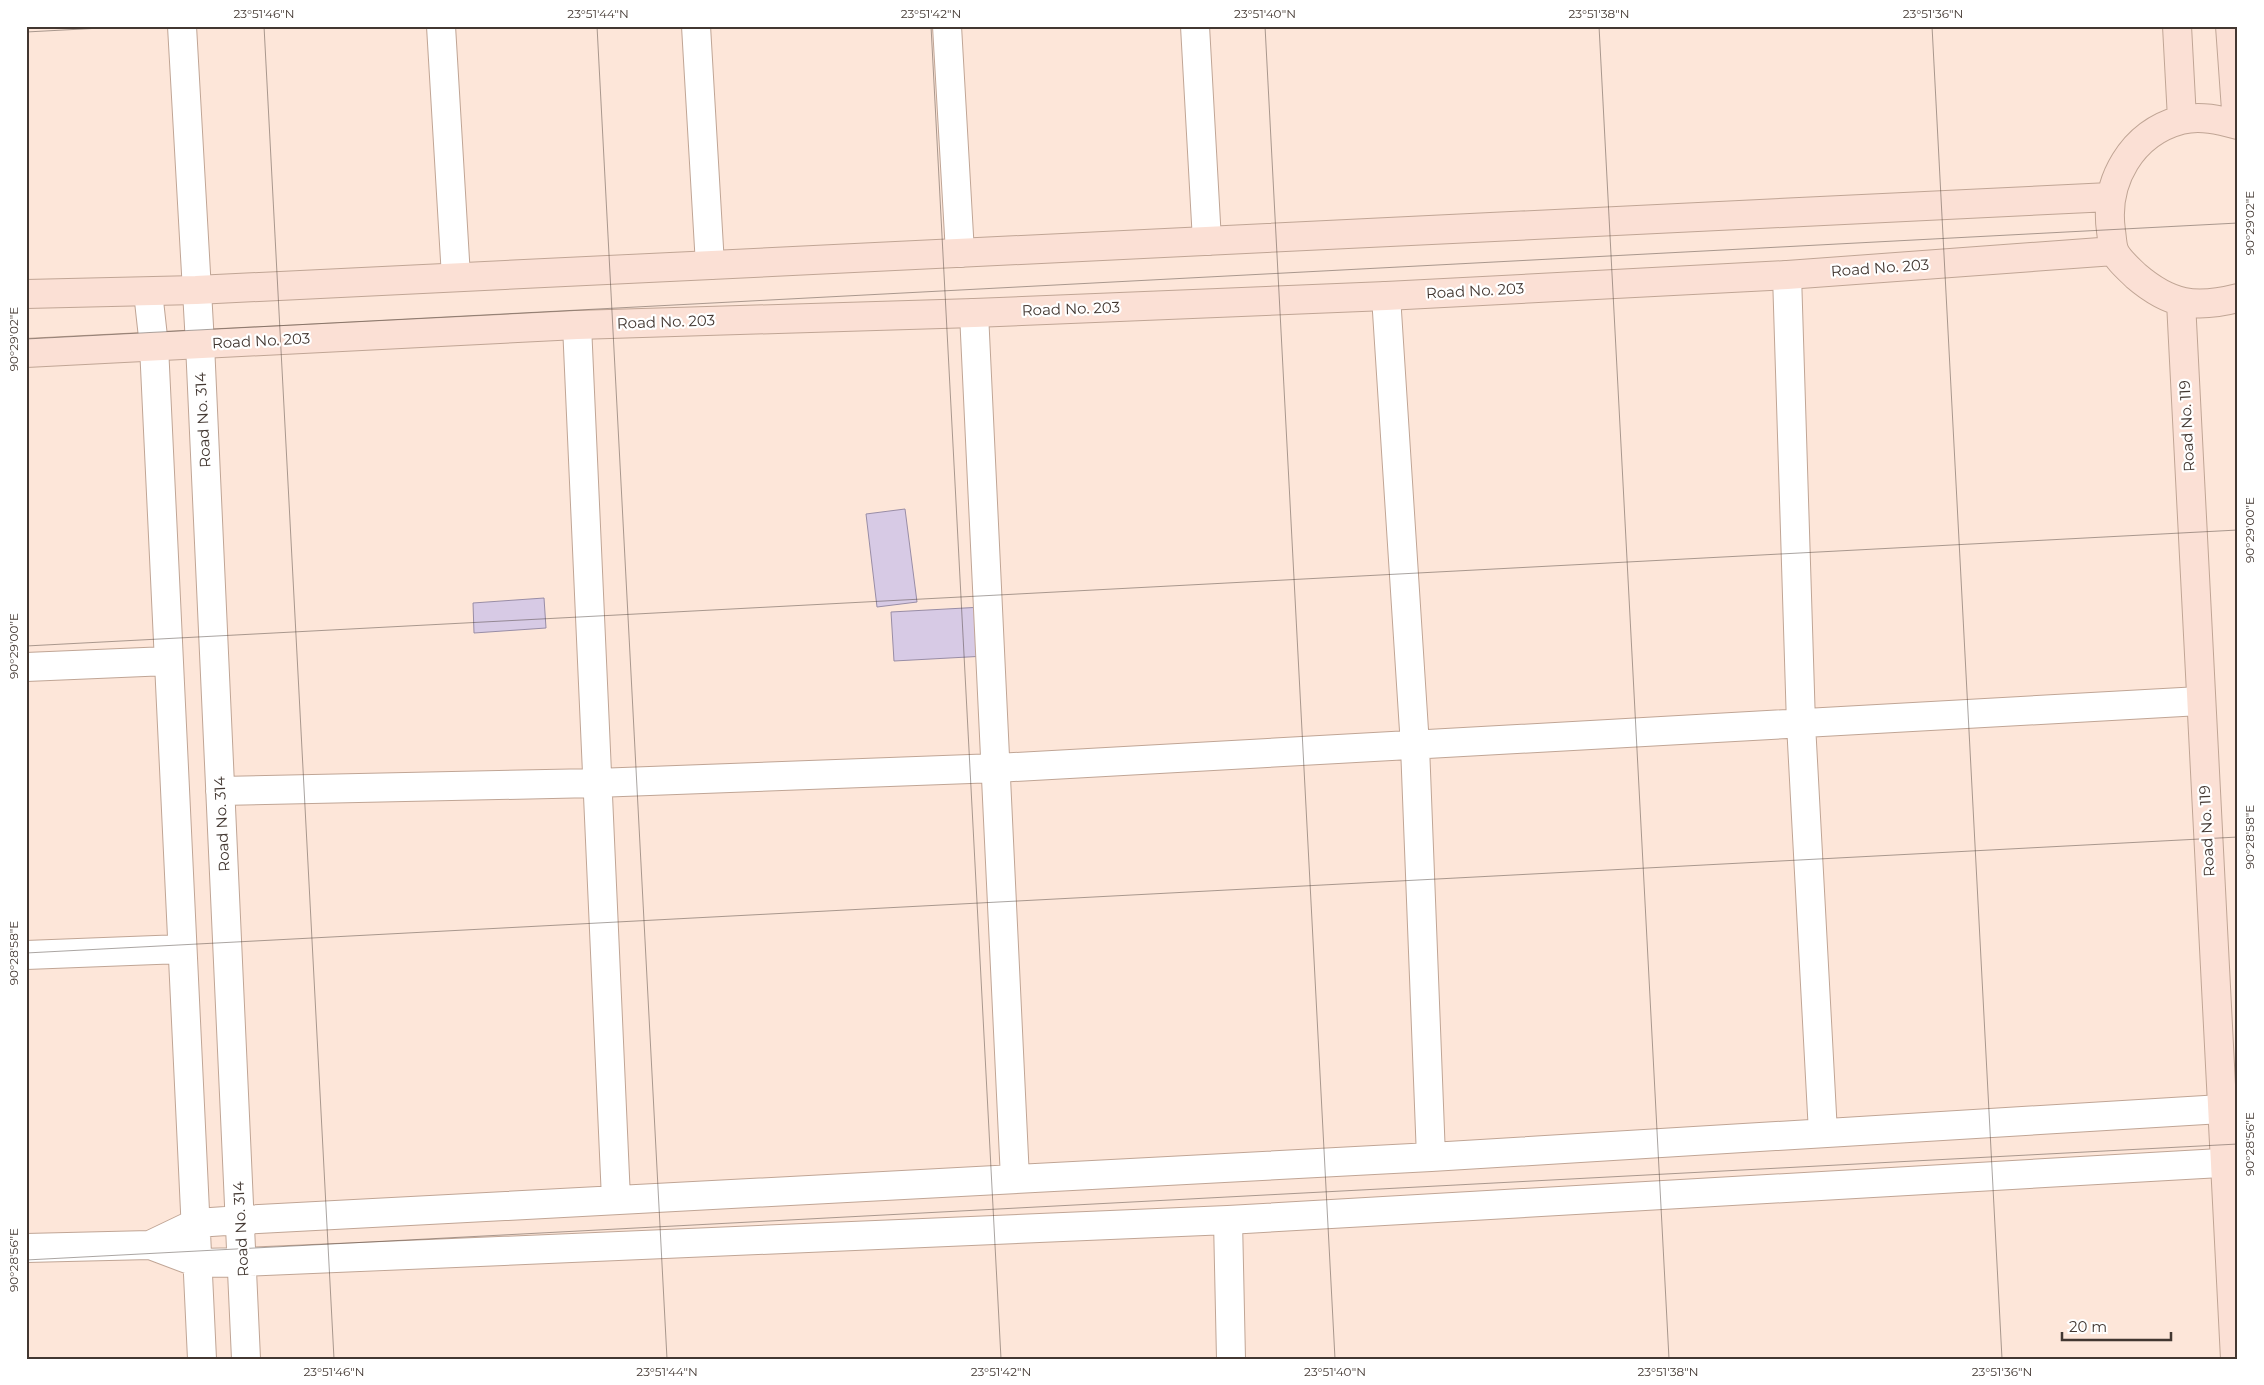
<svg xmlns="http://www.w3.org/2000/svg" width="2264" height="1385" font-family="Montserrat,sans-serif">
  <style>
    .building { fill: #d7cae5; stroke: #998da6 }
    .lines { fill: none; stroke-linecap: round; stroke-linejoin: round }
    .street-casing { stroke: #c0a595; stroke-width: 30 }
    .secondary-casing { stroke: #c0a595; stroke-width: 30 }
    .street { stroke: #fff; stroke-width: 28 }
    .secondary { stroke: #fbe0d5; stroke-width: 28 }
    .ticks { fill: none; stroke: #423731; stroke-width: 1; stroke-opacity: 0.45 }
    .labels { text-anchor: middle; stroke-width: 4.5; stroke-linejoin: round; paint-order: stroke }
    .street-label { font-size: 15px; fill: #423731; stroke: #fff }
    .neatline { fill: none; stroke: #423731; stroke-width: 2 }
    .ticks-label { font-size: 12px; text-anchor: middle; fill: #423731 }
  </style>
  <rect width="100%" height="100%" fill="#fde6d9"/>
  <path class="building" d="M905 509 917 602 877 607 866 514Z
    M544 598 546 628 474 633 473 603Z
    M983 607 986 656 894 661 891 612Z"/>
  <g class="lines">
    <defs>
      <path id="street" d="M182 26 200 344 246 1359
        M441 26 456 277
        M696 26 710 265
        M947 26 960 253
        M1195 26 1207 241
        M1787 275 1801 724 1823 1133
        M148 292 154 346 202 1359
        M1386 296 1415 746 1431 1157
        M974 313 1015 1179
        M577 325 616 1199
        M26 667 168 661
        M220 791 596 783 997 768 2200 701
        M26 955 182 949
        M1228 1220 1231 1359
        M150 1245 196 1223 241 1220 1431 1157 2238 1108
        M26 1248 150 1245 198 1263 243 1262 1228 1220 2238 1162"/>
      <path id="secondary" d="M2177 26 2182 119
        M2230 26 2237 124
        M2238 125C2220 120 2200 115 2181 120 2132 133 2104 181 2111 231 2112 237 2112 244 2114 250 2117 259 2129 269 2136 276 2170 305 2195 309 2238 298
        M26 294 196 290 2110 197
        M2181 302 2235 1359
        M26 353 577 325 974 313 1386 296 1787 275 2114 251"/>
    </defs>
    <use href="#street" class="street-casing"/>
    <use href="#secondary" class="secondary-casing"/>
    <use href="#street" class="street"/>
    <use href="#secondary" class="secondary"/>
  </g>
  <path class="ticks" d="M264 26 334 1359M597 26 667 1359M931 26 1001 1359M1265 26 1335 1359M1599 26 1669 1359M1932 26 2002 1359M26 32 139 26M26 339 2238 223M26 646 2238 530M26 953 2238 837M26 1260 2238 1144"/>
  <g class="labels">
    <g class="street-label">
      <text transform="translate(1880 268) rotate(-4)" y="5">Road No. 203</text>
      <text transform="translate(1475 291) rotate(-3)" y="5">Road No. 203</text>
      <text transform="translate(1071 309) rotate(-2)" y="5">Road No. 203</text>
      <text transform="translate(666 322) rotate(-2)" y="5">Road No. 203</text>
      <text transform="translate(261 341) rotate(-3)" y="5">Road No. 203</text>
      <text transform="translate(203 420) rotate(-93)" y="5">Road No. 314</text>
      <text transform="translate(2187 426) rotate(-93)" y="5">Road No. 119</text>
      <text transform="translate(222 824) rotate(-93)" y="5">Road No. 314</text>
      <text transform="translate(2207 831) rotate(-93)" y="5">Road No. 119</text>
      <text transform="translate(241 1229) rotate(-93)" y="5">Road No. 314</text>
    </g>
  </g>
  <rect width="2264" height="1385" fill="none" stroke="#ffffff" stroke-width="55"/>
  <path d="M2062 1332v8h109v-8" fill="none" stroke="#423731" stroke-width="2.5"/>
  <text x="2069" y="1332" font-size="15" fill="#423731" stroke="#ffffff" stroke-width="4" paint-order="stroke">20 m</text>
  <rect x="28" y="28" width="2208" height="1330" class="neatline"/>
  <g class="ticks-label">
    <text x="264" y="18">23°51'46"N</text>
    <text x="598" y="18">23°51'44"N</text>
    <text x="931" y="18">23°51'42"N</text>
    <text x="1265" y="18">23°51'40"N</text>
    <text x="1599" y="18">23°51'38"N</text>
    <text x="1933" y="18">23°51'36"N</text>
    <text transform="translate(2250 223) rotate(-90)" y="4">90°29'02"E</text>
    <text transform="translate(14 339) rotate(-90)" y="4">90°29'02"E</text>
    <text transform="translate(2250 530) rotate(-90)" y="4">90°29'00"E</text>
    <text transform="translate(14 646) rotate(-90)" y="4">90°29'00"E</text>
    <text transform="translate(2250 837) rotate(-90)" y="4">90°28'58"E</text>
    <text transform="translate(14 953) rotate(-90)" y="4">90°28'58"E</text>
    <text transform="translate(2250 1144) rotate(-90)" y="4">90°28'56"E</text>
    <text transform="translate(14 1260) rotate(-90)" y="4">90°28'56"E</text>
    <text x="334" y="1376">23°51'46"N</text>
    <text x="667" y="1376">23°51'44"N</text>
    <text x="1001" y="1376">23°51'42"N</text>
    <text x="1335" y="1376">23°51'40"N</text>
    <text x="1668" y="1376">23°51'38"N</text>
    <text x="2002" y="1376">23°51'36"N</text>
  </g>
</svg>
